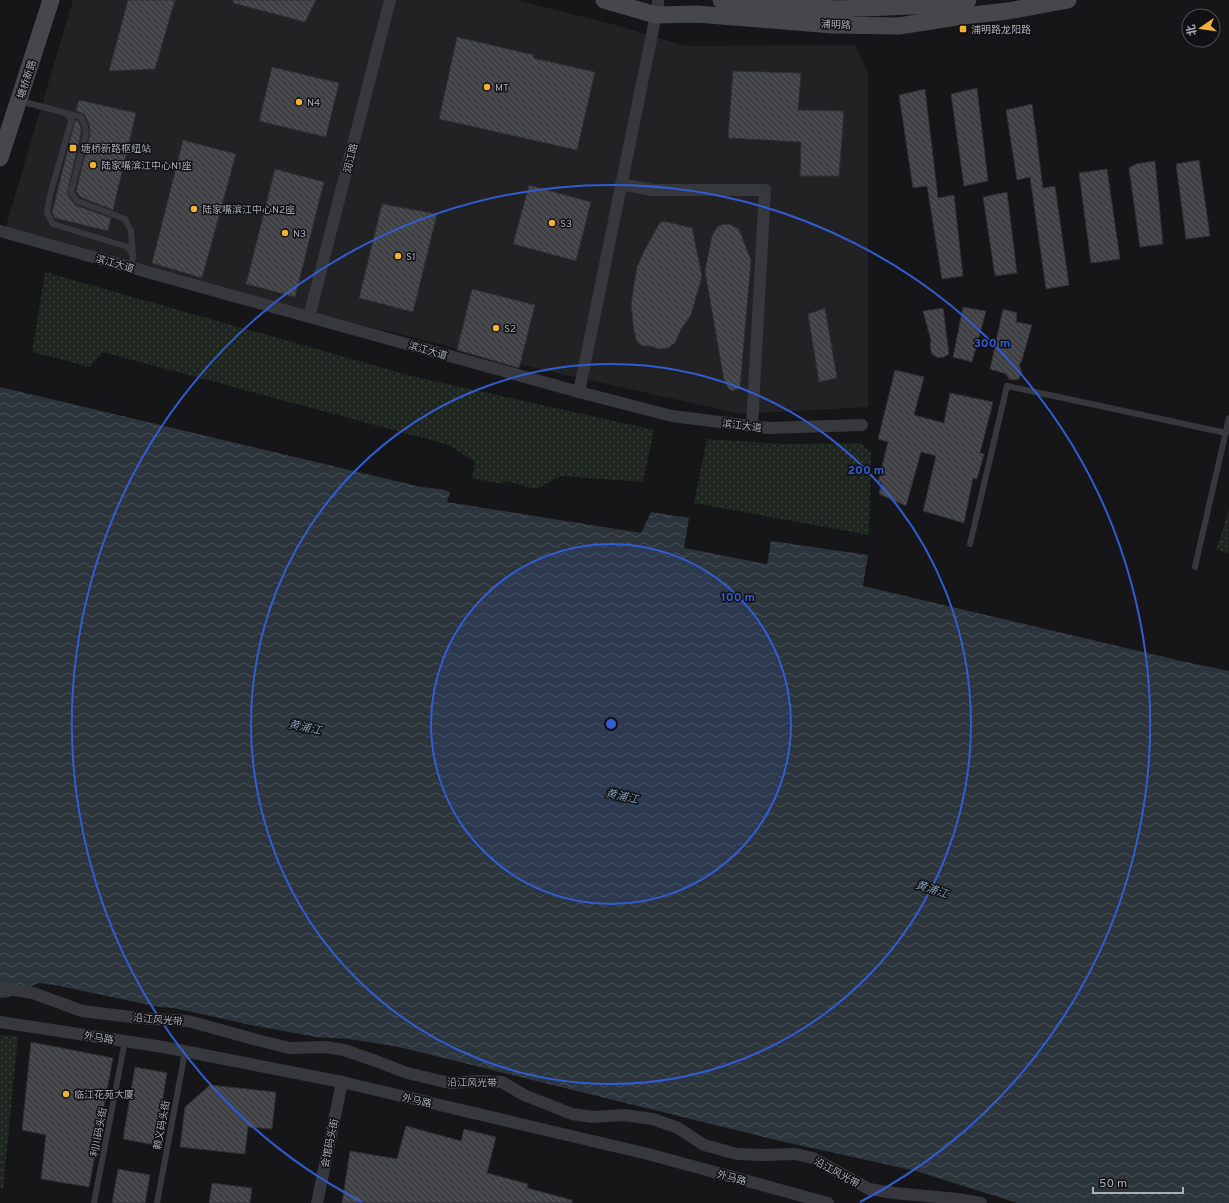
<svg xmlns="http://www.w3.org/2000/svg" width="1229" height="1203" font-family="Overpass,'Noto Sans SC',sans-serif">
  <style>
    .built { fill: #222225 }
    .park { fill: url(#park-dots) }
    .water { fill: url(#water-waves) }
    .building { fill: url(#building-back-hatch); stroke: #303034 }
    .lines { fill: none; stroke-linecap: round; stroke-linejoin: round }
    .lane { stroke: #37383d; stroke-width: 6 }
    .street { stroke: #37383d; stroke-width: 12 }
    .secondary { stroke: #45474d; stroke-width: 17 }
    .ring { fill: none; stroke: #325cd3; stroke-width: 2 }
    .poi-dot { fill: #f2b134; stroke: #111113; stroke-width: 1.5 }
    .labels { text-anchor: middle; stroke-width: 3; stroke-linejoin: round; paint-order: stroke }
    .street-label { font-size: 10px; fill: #a8adb8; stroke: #111113 }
    .poi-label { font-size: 10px; fill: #a8adb8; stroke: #111113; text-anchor: start }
    .water-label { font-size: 11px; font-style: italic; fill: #7f9bb3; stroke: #111113 }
    .centre { fill: #325cd3; stroke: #111113; stroke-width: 2 }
    .ring-label { font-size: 12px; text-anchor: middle; font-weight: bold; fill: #325cd3; stroke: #111113; stroke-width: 3; stroke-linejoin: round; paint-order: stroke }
  </style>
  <defs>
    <pattern id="park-dots" width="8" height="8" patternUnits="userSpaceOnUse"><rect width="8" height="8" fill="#1e261f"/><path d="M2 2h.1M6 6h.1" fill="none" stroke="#3c433d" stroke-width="1.8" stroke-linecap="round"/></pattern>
    <pattern id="water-waves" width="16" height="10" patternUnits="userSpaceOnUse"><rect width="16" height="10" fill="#2c353c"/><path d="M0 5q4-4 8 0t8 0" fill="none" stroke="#485056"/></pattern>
    <pattern id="building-back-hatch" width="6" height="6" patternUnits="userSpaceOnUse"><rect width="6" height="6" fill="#404145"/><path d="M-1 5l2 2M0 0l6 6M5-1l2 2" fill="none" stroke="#595a5e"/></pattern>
  </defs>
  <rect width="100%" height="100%" fill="#161618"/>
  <path class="built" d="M73 0H516L619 26 685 46 855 45 868 73V407L741 414 548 371 3 236Z"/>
  <path class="park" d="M45 272 415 377 654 430 643 482 561 476 536 489 506 481 502 484 472 478 475 462 449 445 103 352 90 367 32 352Z
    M707 439 785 444 860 443 871 452 869 535 694 503Z
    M1229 509V553L1216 550Z
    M0 1035 18 1036 3 1189 0 1188Z"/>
  <path class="water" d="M0 387 421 487 441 489 450 492 447 502 641 533 651 512 689 518 684 548 767 564 771 541 868 555 863 586 1181 661 1229 671V1203H1017L916 1171 776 1140 399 1047 349 1039 316 1037 251 1025 174 1008 159 1007 55 985 38 983 9 997 0 998Z"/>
  <path class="building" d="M128 0H175L155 69 109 71Z
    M233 0H316L305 22 233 3Z
    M457 37 534 55 533 58 595 72 577 150 439 119Z
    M272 67 339 83 326 137 259 121Z
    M733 71 801 73 798 110 844 111 839 176H800L801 142 728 138Z
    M977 88 988 181 964 186 951 94Z
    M925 89 938 198 954 195 963 276 942 279 927 186 913 188 899 95Z
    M79 100 136 113 113 210 80 197 76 191 90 134 89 124 85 115 82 113 76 111Z
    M1032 104 1043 188 1055 186 1069 285 1046 289 1030 177 1017 180 1006 110Z
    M75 120 78 121 81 127V134L67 193 75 205 111 218 108 231 55 218 52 213Z
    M183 140 236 154 202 278 152 263Z
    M1199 160 1210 236 1186 239 1176 164Z
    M1155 161 1163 244 1140 247 1129 168 1136 164Z
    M275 169 324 182 295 297 246 284Z
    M1107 169 1120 259 1091 263 1079 173Z
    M529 185 591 202 576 261 513 244Z
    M1007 192 1017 273 995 276 983 197Z
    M382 204 437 214 413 312 359 298Z
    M663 221 692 228 702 276 691 315 681 329 675 343 668 348 659 349 650 346H642L637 342 634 331 631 304 637 267 644 251 659 224Z
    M724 224H729L739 229 751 260 740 387 733 391 729 389 724 380 705 271 712 236 717 227Z
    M472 289 535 305 519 368 457 350Z
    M963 307 986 311 972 362 953 357Z
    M825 308 837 378 819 382 808 314Z
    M943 308 949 354 944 357 938 358 932 354 930 346 931 341 923 311Z
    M1003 309 1017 313 1016 322 1032 325 1022 360 1019 365 1022 371 1019 379 1013 380 1009 379 1006 374 990 369Z
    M895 370 924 377 914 415 944 423 950 393 993 402 980 453 984 454 977 479 973 478 964 523 923 511 936 456 921 452 906 506 879 494 882 483 878 482 888 442 878 439Z
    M31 1042 113 1058 89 1187 41 1179 46 1135 22 1130Z
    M135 1067 167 1073 155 1145 123 1139Z
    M210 1085 276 1092 272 1129 248 1127 245 1154 180 1147 185 1107Z
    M406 1126 461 1141 464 1129 496 1137 487 1173 528 1184 527 1188 572 1200V1203H342L350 1151 397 1159Z
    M118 1169 150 1175 145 1203H112Z
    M212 1183 252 1188 250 1203H209Z"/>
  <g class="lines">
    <path class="lane" d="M20 101 81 117 85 126 86 134 71 192 77 201 99 209 125 219 131 231 133 256 131 268
      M67 114 71 120 70 125 50 195 47 213 53 224 128 247 132 254
      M970 544 1007 386 1226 433
      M1195 567 1229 418
      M94 1203 125 1041
      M157 1203 185 1052"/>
    <path class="street" d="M621 184 652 190H765L752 426
      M0 231 579 392 672 416 768 428 862 425
      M309 317 390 0
      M579 392 658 5V0
      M0 988 33 993 82 1011 139 1018 188 1021 257 1040 290 1048 325 1047 344 1050 376 1061 407 1073 450 1083 480 1081 502 1082 524 1095 572 1114 593 1117 623 1115 653 1119 678 1128 704 1145 737 1154 764 1155 795 1154 813 1158 869 1189 894 1193 958 1199 981 1203
      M0 1022 163 1047 342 1082 648 1154 828 1203
      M317 1203 342 1082"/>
    <path class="secondary" d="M604 0 656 15 697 14 832 25 899 26 963 16 1008 11 1068 0
      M721 0 837 9 914 6 968 0
      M0 158 51 0"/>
  </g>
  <circle cx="611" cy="724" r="180" fill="#325cd3" fill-opacity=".12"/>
  <g class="ring">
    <circle cx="611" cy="724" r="180"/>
    <circle cx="611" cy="724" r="360"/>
    <path d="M362 1202A539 539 0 1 1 860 1202"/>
  </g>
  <g class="poi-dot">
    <rect x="959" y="25" width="8" height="8" rx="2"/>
    <circle cx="487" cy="87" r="4"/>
    <circle cx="299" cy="102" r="4"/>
    <rect x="69" y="144" width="8" height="8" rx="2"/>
    <circle cx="93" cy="165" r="4"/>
    <circle cx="194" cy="209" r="4"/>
    <circle cx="552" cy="223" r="4"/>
    <circle cx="285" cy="233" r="4"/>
    <circle cx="398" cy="256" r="4"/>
    <circle cx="496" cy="328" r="4"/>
    <circle cx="66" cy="1094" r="4"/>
  </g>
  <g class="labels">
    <g class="street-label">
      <text transform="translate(836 24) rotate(3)" y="4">浦明路</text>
      <text transform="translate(26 79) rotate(-72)" y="4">塘桥新路</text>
      <text transform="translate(350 158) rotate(-76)" y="4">润江路</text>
      <text transform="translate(115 263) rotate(16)" y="4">滨江大道</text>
      <text transform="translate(428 350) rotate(16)" y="4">滨江大道</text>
      <text transform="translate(742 425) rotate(7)" y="4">滨江大道</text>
      <text transform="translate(158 1019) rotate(5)" y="4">沿江风光带</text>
      <text transform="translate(99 1037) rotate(9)" y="4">外马路</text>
      <text transform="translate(472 1082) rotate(1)" y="4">沿江风光带</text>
      <text transform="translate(417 1100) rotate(13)" y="4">外马路</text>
      <text transform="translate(161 1125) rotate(-79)" y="4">赖义码头街</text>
      <text transform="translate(98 1132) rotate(-79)" y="4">利川码头街</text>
      <text transform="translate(329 1143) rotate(-78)" y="4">会馆码头街</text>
      <text transform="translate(837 1172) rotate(29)" y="4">沿江风光带</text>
      <text transform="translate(732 1177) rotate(15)" y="4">外马路</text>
    </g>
    <g class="poi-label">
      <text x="971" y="33">浦明路龙阳路</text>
      <text x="495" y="91">MT</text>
      <text x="307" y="106">N4</text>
      <text x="81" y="152">塘桥新路枢纽站</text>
      <text x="101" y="169">陆家嘴滨江中心N1座</text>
      <text x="202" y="213">陆家嘴滨江中心N2座</text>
      <text x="560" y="227">S3</text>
      <text x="293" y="237">N3</text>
      <text x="406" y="260">S1</text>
      <text x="504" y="332">S2</text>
      <text x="74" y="1098">临江花苑大厦</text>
    </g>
    <g class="water-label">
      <text transform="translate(305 727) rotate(12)" y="4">黄浦江</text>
      <text transform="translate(622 796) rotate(12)" y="4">黄浦江</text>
      <text transform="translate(932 889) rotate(18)" y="4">黄浦江</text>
    </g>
  </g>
  <circle cx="611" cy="724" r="6" class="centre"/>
  <g class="ring-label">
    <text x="992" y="347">300 m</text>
    <text x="866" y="474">200 m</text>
    <text x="738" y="601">100 m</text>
  </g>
  <g transform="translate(1201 28) rotate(257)"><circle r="19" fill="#111113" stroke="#4d4f55"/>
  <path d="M0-3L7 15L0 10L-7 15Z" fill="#f2b134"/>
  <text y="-6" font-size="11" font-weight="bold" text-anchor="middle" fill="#a8adb8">北</text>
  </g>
  <path d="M1093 1187v6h90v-6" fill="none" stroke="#a8adb8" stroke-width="2"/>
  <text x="1099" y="1187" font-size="12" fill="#a8adb8" stroke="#111113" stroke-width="3" paint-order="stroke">50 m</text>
</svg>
